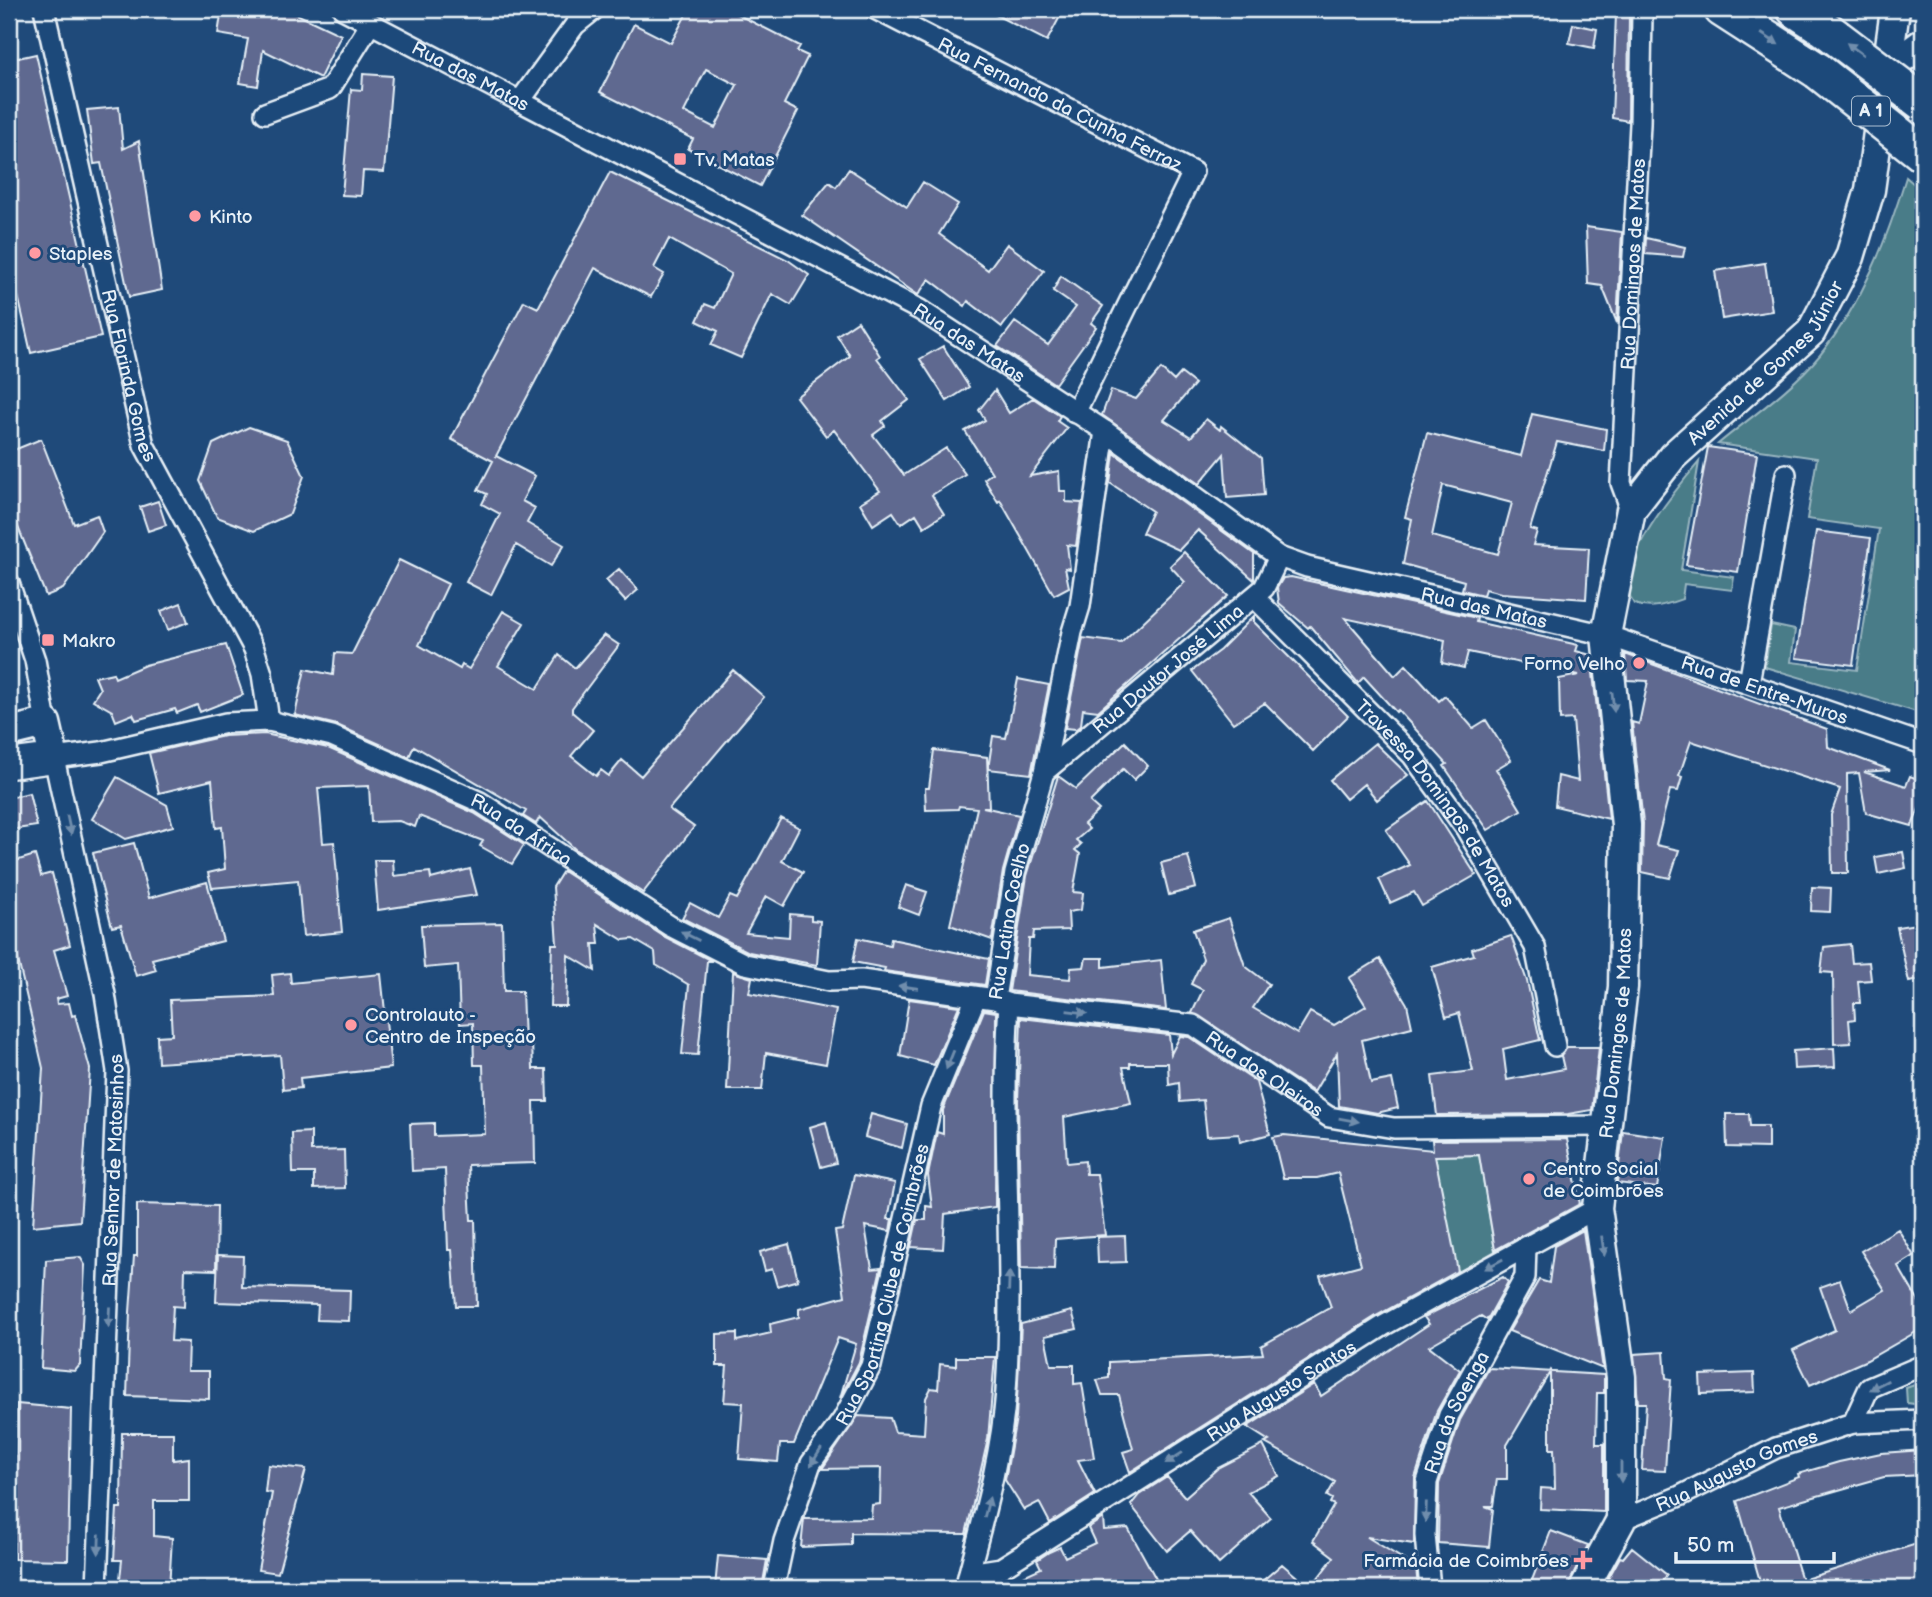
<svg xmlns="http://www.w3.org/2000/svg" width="1932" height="1597" font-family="'Balsamiq Sans',sans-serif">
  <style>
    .green { fill: #4a7c88; stroke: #99b6c0; stroke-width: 2 }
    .building { fill: #5f6990; stroke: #e8f1f8; stroke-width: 2; fill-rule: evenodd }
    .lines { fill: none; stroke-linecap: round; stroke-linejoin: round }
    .street-casing { stroke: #e8f1f8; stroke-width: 24 }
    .secondary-casing { stroke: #e8f1f8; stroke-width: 33 }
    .highway-casing { stroke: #e8f1f8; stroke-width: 40 }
    .street { stroke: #1f4a7a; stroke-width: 19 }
    .secondary { stroke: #1f4a7a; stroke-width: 28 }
    .highway { stroke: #1f4a7a; stroke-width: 35 }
    .highway-bridge-casing { stroke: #e8f1f8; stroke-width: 40; stroke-linecap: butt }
    .highway-bridge { stroke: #1f4a7a; stroke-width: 35 }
    .oneway { fill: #6f8dac }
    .poi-dot { fill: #ff9aa2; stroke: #1f4a7a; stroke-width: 2.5 }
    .labels { text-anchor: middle; stroke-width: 6; stroke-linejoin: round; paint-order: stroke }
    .shield { fill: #1f4a7a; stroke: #acbfd2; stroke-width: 2 }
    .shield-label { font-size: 18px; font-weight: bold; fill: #e8f1f8 }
    .street-label { font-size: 19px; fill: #e8f1f8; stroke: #1f4a7a }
    .poi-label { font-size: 19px; fill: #e8f1f8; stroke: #1f4a7a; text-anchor: start }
  </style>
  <rect width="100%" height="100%" fill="#1f4a7a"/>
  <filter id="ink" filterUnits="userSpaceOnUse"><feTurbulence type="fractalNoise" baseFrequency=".0143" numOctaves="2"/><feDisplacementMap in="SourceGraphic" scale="14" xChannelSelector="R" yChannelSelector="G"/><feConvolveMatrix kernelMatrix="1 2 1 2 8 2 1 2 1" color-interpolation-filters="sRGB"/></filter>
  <g filter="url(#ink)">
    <path class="green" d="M1906 177 1923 192V714L1765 667 1771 625 1795 630 1791 662 1857 670 1879 529 1807 519 1817 458 1718 444C1752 416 1792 389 1820 355 1863 302 1886 242 1906 177Z
      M1699 462 1681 570 1734 577 1732 590 1684 584 1682 599C1665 605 1651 610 1634 604 1608 569 1677 488 1699 462Z
      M1479 1155 1495 1251 1457 1273 1435 1156Z
      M1923 1382V1405L1907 1403 1906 1388Z"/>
    <path class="building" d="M222 9H286L341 35 320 78 263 50 258 86 240 83 248 39 218 34Z
      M689 9H727L800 46 797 51 808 56 784 104 798 111 760 186 688 149 693 139 600 92 634 24 671 43ZM706 69 737 85 715 128 684 112Z
      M984 9H1064L1047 41Z
      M1616 14H1629L1628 121 1612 118Z
      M1573 24 1597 29 1594 48 1569 43Z
      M36 54 101 337 31 353 9 256V60Z
      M363 74 392 76 384 172 363 171 361 196 342 195 351 89 362 90Z
      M119 107 123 149 139 141 162 290 129 297 101 163 94 164 87 110Z
      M849 169 907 207 923 182 958 204 939 234 988 270 1007 244 1044 271 1002 327 968 301 965 306 929 279 918 295 802 215 829 182 836 187Z
      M610 172 788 260 809 275 791 305 772 294 741 358 711 345 718 331 697 321 705 304 715 308 731 274 669 239 654 268 664 274 651 297 595 268 496 456 535 476 522 501 535 508 527 523 564 545 551 566 516 545 491 595 466 582 500 514 482 504 487 494 478 490 493 461 451 439 524 301 538 308Z
      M1586 227 1622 232 1617 323 1602 286 1588 284Z
      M1646 238 1685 247 1683 257 1645 254Z
      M1765 263 1772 311 1722 319 1715 271Z
      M1061 276 1103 306 1091 323 1096 327 1055 384 997 346 1015 322 1048 345 1076 307 1053 291Z
      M858 321 880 356 877 358 909 400 882 421 885 426 873 435 904 475 946 448 965 474 932 495 944 514 924 527 916 514 901 524 893 512 873 525 860 503 880 491 834 430 826 436 796 397 850 356 837 335Z
      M943 346 969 387 947 401 920 359Z
      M1161 369 1174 381 1181 373 1195 384 1164 420 1191 437 1206 419 1220 430 1221 426 1261 458 1264 495 1227 498 1224 454 1199 484 1102 415 1111 390 1136 399Z
      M995 390 1009 413 1033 398 1060 416 1057 421 1067 428 1030 476 1059 471 1060 491H1066V502L1082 503 1076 546 1067 545 1070 569 1065 568 1069 587 1054 595 1000 500 998 502 984 479 992 473 965 431 985 420 979 410Z
      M1532 414 1606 429 1604 451 1557 442 1530 529 1537 531 1533 545 1589 548 1586 599 1501 593 1485 589 1483 595 1462 590 1464 581 1403 564 1412 519 1405 517 1427 433 1521 456ZM1443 485 1512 503 1498 554 1432 536Z
      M249 427 287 440 304 476 290 514 254 531 217 517 200 481 213 444Z
      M41 439 74 524 97 515 103 532 63 589 46 596 9 505V452Z
      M1708 447 1757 454 1738 572 1686 565Z
      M1114 453 1254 554V580L1198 530 1179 550 1142 533 1152 511 1110 483Z
      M158 501 166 525 148 531 140 507Z
      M1816 531 1871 538 1853 665 1796 658Z
      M1184 552 1228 596 1098 711 1083 709 1081 725 1076 729 1065 728 1083 638 1121 643 1185 582 1170 566Z
      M399 560 448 584 419 645 460 669 462 665 469 669 503 611 524 623 498 666 537 689 559 655 575 668 604 635 619 645 572 708V712L593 730 571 756 596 776 601 770 609 776 622 760 641 776 733 670 764 697 669 809 694 827 643 893 576 850 540 817 536 824 523 816 526 811 414 746 409 757 337 725 295 715 305 669 333 675 335 653 352 654Z
      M619 569 638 590 625 601 606 580Z
      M1291 577 1477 618 1476 622 1578 645 1576 651 1591 655 1609 819 1555 806 1558 776 1578 781 1573 719 1560 720 1559 679 1579 675 1468 652 1464 668 1442 663 1445 640 1345 618 1395 676 1406 665 1439 701 1445 696 1473 728 1486 720 1511 760 1496 769 1521 810 1488 830 1444 766 1447 764 1398 710 1396 712 1364 677 1358 683 1310 626 1308 628 1279 603 1277 588 1283 578Z
      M181 603 188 622 168 630 161 611Z
      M1254 616V622L1348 716 1313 751 1265 703 1233 723 1192 671 1220 650Z
      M226 645 243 695 200 712 197 705 177 713 175 709 136 720 133 714 116 721 112 711 93 700 100 689 95 677 113 673 115 678 145 665Z
      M1625 654 1827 729 1828 747 1890 770 1864 772 1906 786 1910 776 1923 781V799L1912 826 1866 813 1859 773 1847 774 1848 873H1832L1831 815 1840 789 1691 741 1679 776 1682 777 1678 791 1670 790 1656 845 1679 850 1670 878 1642 872 1643 823 1632 722 1639 724 1648 681 1627 680Z
      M1018 679 1049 685 1031 774 988 769 993 736 1006 738Z
      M265 734 328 748 474 813 524 845 512 864 480 846 483 841 419 816 415 827 399 821 371 822 369 786 318 788 323 843 334 842 342 932 303 936 298 880 212 888 208 873 225 869 222 827 216 828 212 780 159 793 149 753 224 736Z
      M1125 742 1148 766 1134 780 1123 769 1090 802 1099 810 1084 824 1089 829 1076 840 1081 844 1075 850 1080 854 1073 892 1083 893 1081 910 1068 912 1069 930 1034 931 1033 939H1029L1027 975 1070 979 1071 968 1084 967 1086 958H1103V967L1161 960 1166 1010 1009 991 1027 876 1058 776 1076 789Z
      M1375 743 1408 775 1377 800 1364 784 1346 799 1330 780Z
      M934 750 987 757 989 807H983L1019 815 1003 871 992 940 950 925 977 808 959 806 958 809 926 810 925 788H929Z
      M117 777 167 805 173 826 126 839 92 819Z
      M29 793 37 826 9 830V798Z
      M1428 801 1476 875 1422 906 1414 892 1390 903 1379 879 1410 865 1386 830Z
      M781 818 799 828 782 861 803 872 784 906 766 896 746 933 789 937 790 914 811 916V920L820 921 817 965 749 952 682 918 690 903 718 918 730 896 737 899Z
      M134 843 149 898 207 882 223 941 152 959 156 970 136 976 121 925 112 927 93 853Z
      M1903 852 1906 868 1878 874 1875 857Z
      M35 855 41 876 52 873 70 945 54 950 67 996 56 999 57 1004 69 1003 72 1016 75 1015 90 1069 80 1221 33 1226 43 1068 9 921V863Z
      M1188 856 1196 888 1169 895 1161 863Z
      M374 860H393L394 876 430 872 431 879 470 869 477 895 378 910Z
      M563 871 663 936 712 961H707L698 1055 682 1054 689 985 656 965 655 952 633 939 623 940 597 924 599 944H593L595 971 568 955 566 1006H550L552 944H557L553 887Z
      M906 885 927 892 919 915 898 907Z
      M1812 887 1831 888 1830 912 1811 911Z
      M1229 918 1245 966 1269 984 1253 1008 1297 1034 1310 1012 1334 1025 1366 1006 1349 978 1380 959 1407 1004 1412 1027 1362 1040 1371 1083 1392 1079 1398 1108 1377 1113 1339 1106 1337 1053 1314 1092 1192 1013 1203 990 1191 984 1203 959 1193 930Z
      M502 923 504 991H522L524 1041H532L533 1069H546L547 1101H534L535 1163 468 1165 471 1220H475L477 1306H456L452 1250H448L445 1169 412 1171 410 1124 434 1123V1136L485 1134 483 1065H474L473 1023 460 1024 458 965 424 968 421 925Z
      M1923 923V979L1909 982 1897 927Z
      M1511 936 1527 981 1540 1040 1503 1049 1507 1080 1564 1069 1561 1056 1567 1047H1599L1592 1110 1568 1114 1437 1115 1432 1076 1473 1071 1459 1013 1446 1017 1432 967 1474 955 1472 949Z
      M858 938 890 945 891 939 989 959 985 985 884 971 885 968 853 962Z
      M1850 944 1852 963 1869 962 1871 980 1858 981 1860 1003H1854L1855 1019 1849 1020 1851 1043 1834 1044 1833 973 1821 972 1824 947Z
      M733 972 752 978 749 993 836 1010 826 1064 766 1053 762 1090H727Z
      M290 973 291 983 381 974 391 1068 300 1078 301 1088 283 1090 280 1055 158 1063 157 1036 172 1035 170 1000 274 996 272 975Z
      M909 999 959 1006 934 1065 900 1056Z
      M984 1010 996 1012 995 1207 945 1214 943 1249 911 1247 917 1220H926V1206L932 1207 928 1175 937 1132 943 1134V1110Z
      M1021 1018 1169 1035 1171 1054 1180 1036 1189 1037 1256 1082 1270 1134 1240 1142 1239 1134 1207 1136 1203 1100 1180 1102 1179 1083 1169 1085 1168 1063H1130V1067H1123L1131 1103 1064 1117 1067 1163 1085 1161 1086 1174H1097L1105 1235 1055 1239 1054 1269 1021 1268 1018 1101Z
      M1834 1048 1835 1067 1794 1069 1793 1051Z
      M871 1114 907 1124 902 1148 865 1137Z
      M1726 1114H1749L1750 1126H1768V1148L1727 1147Z
      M826 1122 836 1163 821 1167 810 1127Z
      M1623 1131 1665 1137 1657 1188 1617 1183Z
      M311 1132V1151L344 1150 345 1188 314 1189V1173H293L292 1133Z
      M1284 1135 1433 1150 1432 1140 1567 1139 1580 1204 1495 1250 1479 1155 1435 1156 1458 1271 1376 1316 1130 1472 1123 1452 1133 1449 1119 1395H1102L1097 1380 1109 1378V1362L1263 1354 1261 1346 1331 1307 1320 1276 1361 1265 1338 1173 1317 1178H1283L1273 1137Z
      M854 1175 895 1183 888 1219H892L890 1231 865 1226 872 1269 881 1268 859 1362 840 1398 856 1344 838 1338 794 1444H780L778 1462 739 1459 743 1403 724 1402 727 1366H717V1334L737 1333V1341L771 1333 770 1324 799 1317V1309L845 1296 835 1231 842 1230Z
      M137 1204 217 1206 216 1270 185 1269 184 1307 173 1306 171 1341 188 1342 187 1371H209V1399L127 1396 130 1312 134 1256H137Z
      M1898 1229 1914 1256 1898 1266 1923 1309V1328L1867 1360 1810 1385 1793 1350 1835 1330 1820 1287 1840 1280 1851 1310 1885 1290 1861 1251Z
      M1583 1230 1603 1369 1509 1331 1539 1280 1549 1283 1554 1246Z
      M1125 1236 1126 1262 1098 1263 1097 1237Z
      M789 1244 798 1280 777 1286 772 1269 765 1271 760 1252Z
      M218 1255 243 1256 242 1287 350 1290 349 1321 317 1320 318 1305 216 1302Z
      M80 1257 85 1265 80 1365 75 1371 41 1368 46 1260Z
      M1503 1277 1508 1282 1487 1320 1481 1316 1429 1346 1460 1370 1437 1411 1415 1478 1414 1544 1367 1537 1416 1567 1418 1588H1254L1282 1564 1310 1588 1334 1557 1313 1541 1334 1505 1330 1503 1332 1499 1327 1496 1335 1482 1265 1443 1269 1441 1247 1427 1314 1384 1321 1396 1429 1324 1424 1317Z
      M1072 1311 1077 1329 1045 1336 1051 1365H1074V1384L1082 1383 1094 1458 1078 1460 1095 1494 1050 1523 1039 1502 1024 1510 1005 1480 1016 1418 1021 1324Z
      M1664 1352 1666 1378 1671 1379 1665 1471 1642 1470 1646 1403H1638L1634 1354Z
      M956 1357H995L988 1439 966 1534 851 1533V1545L801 1547 804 1519 871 1518 872 1505 880 1504 881 1468 822 1469 858 1416 890 1418 895 1432 924 1434 926 1398 931 1388 938 1389 940 1364 956 1366Z
      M1489 1368 1604 1375V1393H1597L1596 1444H1604V1512L1540 1509 1541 1488 1555 1489 1554 1449H1550V1372L1507 1445V1479H1497L1493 1506H1485L1493 1509 1489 1547 1438 1543 1439 1484 1460 1420Z
      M1754 1373 1755 1392 1701 1394 1700 1375Z
      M17 1404 71 1409 68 1560 14 1559Z
      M122 1433H173V1460L189 1458V1501H154V1536L172 1538 169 1588H119L122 1560H114L117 1508H121Z
      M1263 1445 1279 1476 1248 1492 1271 1518 1219 1564 1190 1531 1167 1551 1131 1505 1139 1495 1167 1477 1185 1497 1218 1468Z
      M1923 1450V1475L1884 1477 1779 1507 1802 1580 1923 1542V1588H1762L1737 1501 1799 1477 1798 1474 1839 1462 1881 1453Z
      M268 1465 306 1469 278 1573 258 1570 272 1493 265 1492Z
      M1103 1518 1104 1530 1128 1528 1161 1588H997L1041 1568 1037 1560 1049 1552 1060 1547 1065 1557 1095 1543 1088 1528Z
      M1551 1531 1588 1545 1567 1588H1529Z
      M1632 1547 1667 1575 1657 1588H1603L1620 1557 1623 1558Z
      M718 1556 767 1560 762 1588H715Z"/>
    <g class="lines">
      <defs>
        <g id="street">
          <path id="s1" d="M44 9 144 445 254 649 262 674 269 721"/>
          <path id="s2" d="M343 9 920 310 1105 431 1279 557 1307 567 1606 635 1923 744"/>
          <path id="s3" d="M875 9 1193 172 1075 413"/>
          <path d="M520 101 575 25 595 9"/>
          <path d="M265 113 330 89 371 23"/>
          <path id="s4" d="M1631 510 1621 483 1640 124 1642 15"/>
          <path d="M9 583 35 660 46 723"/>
          <path id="s5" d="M1254 597 1412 755 1466 829 1535 947 1555 1046"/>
          <path d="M1749 683 1786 474"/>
          <path id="s6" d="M1044 772 1264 588 1279 557"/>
          <path id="s7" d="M995 999 1015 873 1044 772 1072 632 1080 606 1105 431"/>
          <path d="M1853 1423 1869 1388 1923 1365"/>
          <path id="s8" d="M1621 1520 1680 1496 1776 1448 1853 1423 1923 1420"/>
          <path id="s9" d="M969 1573 1001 1568 1383 1326 1597 1208"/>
          <path id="s10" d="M97 1588 117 1071 105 994 54 758 101 752 226 723 269 721 332 736 480 802 670 926 745 964 829 981 861 980 995 999 1009 1004 1193 1025 1329 1117 1394 1128 1606 1126"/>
          <path id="s11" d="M774 1588 784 1541 811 1463 843 1419 871 1366 931 1106 976 997"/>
          <path d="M965 1588C982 1522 1001 1459 1006 1391 1015 1262 1000 1133 1009 1004"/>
          <path id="s12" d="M1430 1588 1425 1535 1427 1482 1449 1415 1525 1277 1526 1246"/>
        </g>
        <g id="secondary">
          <path d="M1887 69 1923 43"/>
          <path d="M9 732 46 723 54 758 9 764"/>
          <path id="s13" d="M1584 1588 1621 1520V1377L1597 1208 1623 987 1626 825 1606 635 1631 510 1673 456 1811 332 1850 257 1870 190 1895 10"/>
        </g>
        <path id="highway" d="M1722 9 1818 71
          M1795 9 1824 28"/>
      </defs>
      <use href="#street" class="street-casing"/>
      <use href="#secondary" class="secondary-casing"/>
      <use href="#highway" class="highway-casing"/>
      <use href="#street" class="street"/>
      <use href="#secondary" class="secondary"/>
      <use href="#highway" class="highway"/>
      <defs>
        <path id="highway-bridge" d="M1824 28 1923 103
          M1818 71 1923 154"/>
      </defs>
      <use href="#highway-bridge" class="highway-bridge-casing"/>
      <use href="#highway-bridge" class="highway-bridge"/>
    </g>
    <defs><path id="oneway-solid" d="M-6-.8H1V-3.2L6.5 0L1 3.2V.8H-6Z" transform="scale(1.75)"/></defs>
    <g class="oneway">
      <use href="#oneway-solid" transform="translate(1770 39) rotate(33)"/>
      <use href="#oneway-solid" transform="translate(1855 49) rotate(-144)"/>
      <use href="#oneway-solid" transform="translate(1613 702) rotate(84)"/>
      <use href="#oneway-solid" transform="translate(69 825) rotate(78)"/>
      <use href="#oneway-solid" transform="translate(690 936) rotate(-153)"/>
      <use href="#oneway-solid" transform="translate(908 987) rotate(-172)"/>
      <use href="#oneway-solid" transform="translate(1077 1012) rotate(7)"/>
      <use href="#oneway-solid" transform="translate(950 1060) rotate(112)"/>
      <use href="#oneway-solid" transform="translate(1349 1120) rotate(10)"/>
      <use href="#oneway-solid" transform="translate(1603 1246) rotate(82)"/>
      <use href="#oneway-solid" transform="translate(1494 1264) rotate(151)"/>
      <use href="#oneway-solid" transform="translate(1009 1281) rotate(-88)"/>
      <use href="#oneway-solid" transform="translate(109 1317) rotate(93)"/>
      <use href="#oneway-solid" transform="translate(1879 1385) rotate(153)"/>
      <use href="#oneway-solid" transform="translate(816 1457) rotate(122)"/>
      <use href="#oneway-solid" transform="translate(1174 1458) rotate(148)"/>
      <use href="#oneway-solid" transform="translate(1621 1472) rotate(90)"/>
      <use href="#oneway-solid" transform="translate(987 1507) rotate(-75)"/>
      <use href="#oneway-solid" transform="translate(1426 1512) rotate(92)"/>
      <use href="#oneway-solid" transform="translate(99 1544) rotate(92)"/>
    </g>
  </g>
  <g class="poi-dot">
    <rect x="673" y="152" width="14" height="14" rx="3.5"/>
    <circle cx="195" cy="216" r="7"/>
    <circle cx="35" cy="253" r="7"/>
    <rect x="41" y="633" width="14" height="14" rx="3.5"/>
    <circle cx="1639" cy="663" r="7"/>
    <circle cx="351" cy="1025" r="7"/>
    <circle cx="1529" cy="1179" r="7"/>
    <path d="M1579.5 1549.5h7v7h7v7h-7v7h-7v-7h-7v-7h7z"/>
  </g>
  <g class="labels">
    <rect class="shield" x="1852" y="96.5" width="38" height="29" rx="5"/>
    <g class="shield-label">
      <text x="1871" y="117">A 1</text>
    </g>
    <g class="street-label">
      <text dy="7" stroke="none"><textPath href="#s2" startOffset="144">Rua das Matas</textPath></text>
      <text dy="7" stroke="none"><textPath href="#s3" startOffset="208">Rua Fernando da Cunha Ferraz</textPath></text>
      <text dy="7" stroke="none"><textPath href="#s4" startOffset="248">Rua Domingos de Matos</textPath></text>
      <text dy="7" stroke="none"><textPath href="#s2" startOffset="710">Rua das Matas</textPath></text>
      <text dy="7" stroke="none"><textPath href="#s13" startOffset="1295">Avenida de Gomes Júnior</textPath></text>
      <text dy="7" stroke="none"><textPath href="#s1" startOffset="376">Rua Florinda Gomes</textPath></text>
      <text dy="7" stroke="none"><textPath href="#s2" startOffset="1298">Rua das Matas</textPath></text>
      <text dy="7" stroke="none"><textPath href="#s6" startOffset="161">Rua Doutor José Lima</textPath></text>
      <text dy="7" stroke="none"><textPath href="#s2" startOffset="1591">Rua de Entre-Muros</textPath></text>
      <text dy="7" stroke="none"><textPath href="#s5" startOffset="276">Travessa Domingos de Matos</textPath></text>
      <text dy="7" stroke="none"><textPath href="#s10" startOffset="1332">Rua da África</textPath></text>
      <text dy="7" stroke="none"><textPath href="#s7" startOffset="79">Rua Latino Coelho</textPath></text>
      <text dy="7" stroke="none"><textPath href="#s13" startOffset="567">Rua Domingos de Matos</textPath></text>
      <text dy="7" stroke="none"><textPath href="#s10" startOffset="2133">Rua dos Oleiros</textPath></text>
      <text dy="7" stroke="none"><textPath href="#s10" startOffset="418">Rua Senhor de Matosinhos</textPath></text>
      <text dy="7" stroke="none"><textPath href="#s11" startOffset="326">Rua Sporting Clube de Coimbrões</textPath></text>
      <text dy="7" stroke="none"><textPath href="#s9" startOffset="364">Rua Augusto Santos</textPath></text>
      <text dy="7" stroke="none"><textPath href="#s12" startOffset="182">Rua da Soenga</textPath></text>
      <text dy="7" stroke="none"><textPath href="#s8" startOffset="126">Rua Augusto Gomes</textPath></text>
    </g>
    <g class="poi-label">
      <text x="694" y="166">Tv. Matas</text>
      <text x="209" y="223">Kinto</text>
      <text x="49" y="260">Staples</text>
      <text x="62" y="647">Makro</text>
      <text x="1625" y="670" text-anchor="end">Forno Velho</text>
      <text x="365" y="1021">Controlauto -<tspan x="365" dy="22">Centro de Inspeção</tspan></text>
      <text x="1543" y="1175">Centro Social<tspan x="1543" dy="22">de Coimbrões</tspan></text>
      <text x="1569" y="1567" text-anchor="end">Farmácia de Coimbrões</text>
    </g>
  </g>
  <rect width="1932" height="1597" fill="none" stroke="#1f4a7a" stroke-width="35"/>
  <rect x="18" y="18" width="1897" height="1562" fill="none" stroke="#e8f1f8" stroke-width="2.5" filter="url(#ink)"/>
  <path d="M1676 1552v10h158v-10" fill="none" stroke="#e8f1f8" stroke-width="3.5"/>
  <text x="1687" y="1552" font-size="21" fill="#e8f1f8" stroke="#1f4a7a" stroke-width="5" paint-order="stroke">50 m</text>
</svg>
